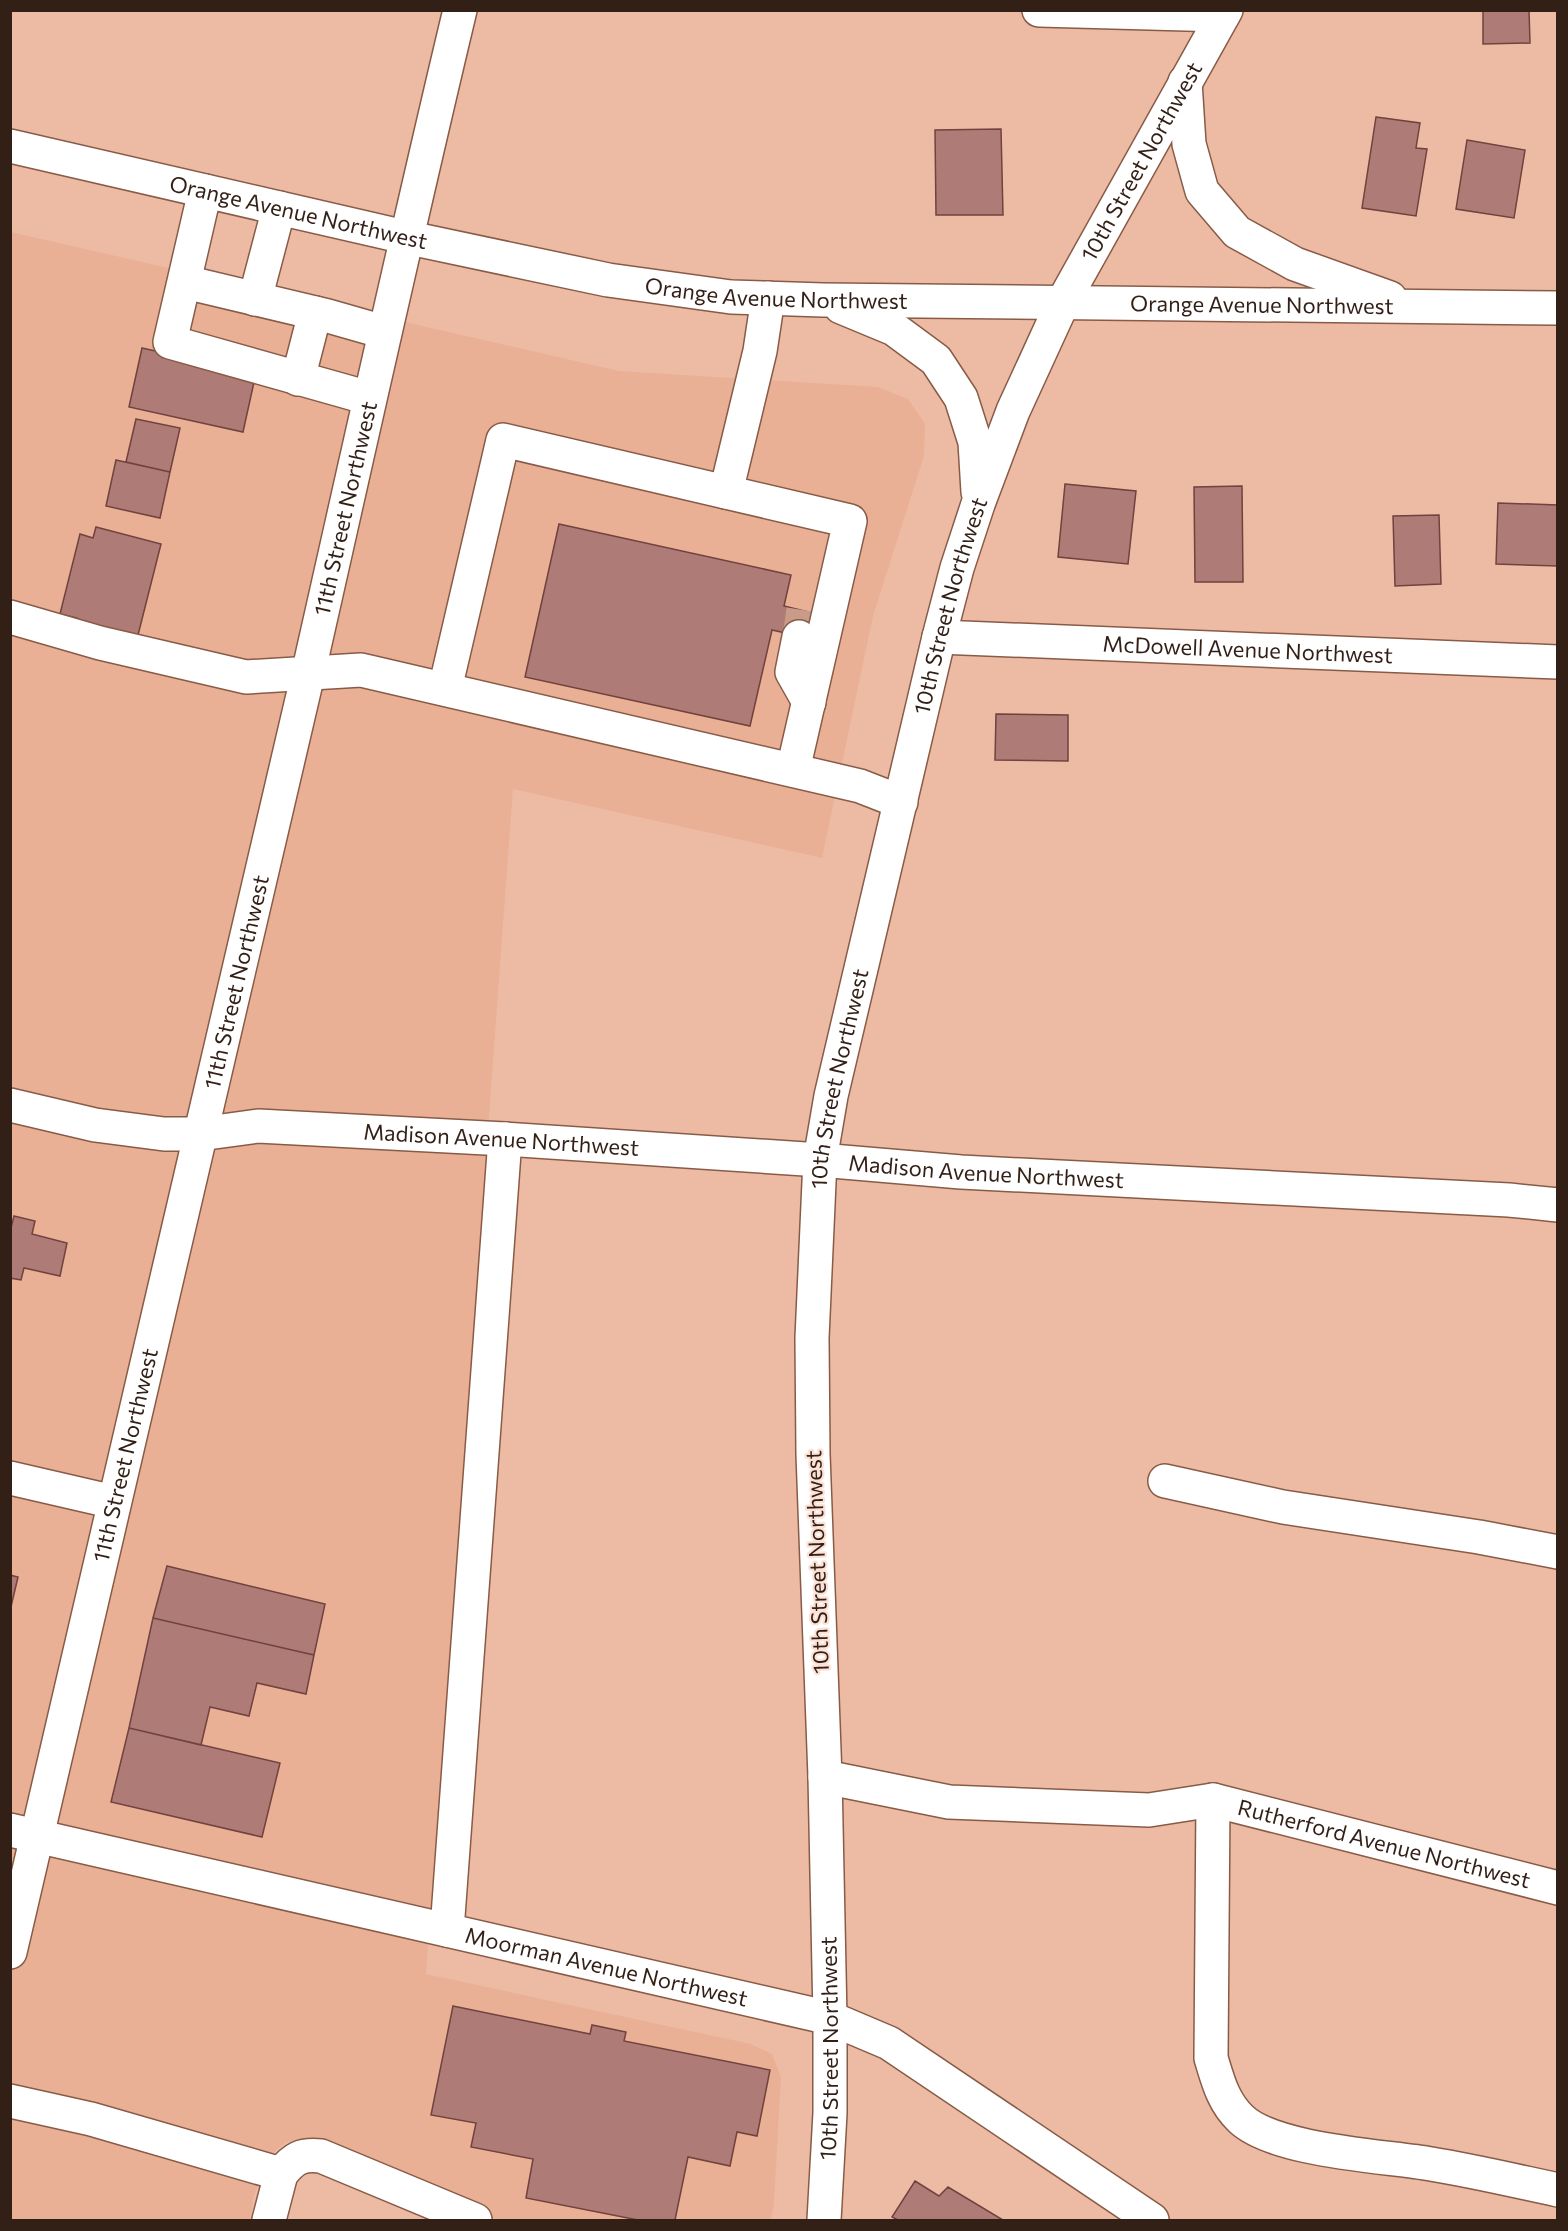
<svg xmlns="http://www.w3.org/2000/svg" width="1568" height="2231" font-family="Commissioner,sans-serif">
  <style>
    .built { fill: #e9b095 }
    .building { fill: #af7b76; stroke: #71423e; stroke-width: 1.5 }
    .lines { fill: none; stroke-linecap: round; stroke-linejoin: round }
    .minor-tunnel { stroke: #c89c88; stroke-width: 33; stroke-dasharray: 33 16; stroke-linecap: butt }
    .minor-casing { stroke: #885b47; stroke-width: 36 }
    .major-casing { stroke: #885b47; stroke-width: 36 }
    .minor { stroke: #fff; stroke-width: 33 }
    .major { stroke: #fff; stroke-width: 33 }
    .labels { text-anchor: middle; stroke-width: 4.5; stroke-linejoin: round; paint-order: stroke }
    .street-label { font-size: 22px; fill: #321f16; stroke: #fce2d6 }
  </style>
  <rect width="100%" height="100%" fill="#edbba4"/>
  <path class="built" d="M11 232 619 371 878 387 908 399 925 424 924 456 873 616 822 858 513 789 426 1974 751 2044 772 2054 781 2077 774 2204 771 2220H498L318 2144 298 2140 286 2142 275 2151 254 2195 250 2220H11Z"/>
  <path class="building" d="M1483 10H1529L1530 43 1483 44Z
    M1376 117 1420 123 1416 148 1427 149 1416 216 1362 208Z
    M1001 129 1003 215H936L935 130Z
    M1467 140 1525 150 1514 218 1456 209Z
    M142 348 256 373 243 432 129 407Z
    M136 419 180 428 170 472 126 462Z
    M116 460 170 472 160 518 106 506Z
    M1065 484 1136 491 1128 564 1058 557Z
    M1242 486 1243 582H1195L1194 487Z
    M1498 503 1558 505V566L1496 564Z
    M1439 515 1441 584 1395 586 1393 516Z
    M559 524 791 575 784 606 817 614 812 639 772 630 750 726 525 677Z
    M96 527 161 544 137 639 77 624V618L60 614 80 534 93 538Z
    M996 714 1068 715V761L995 760Z
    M14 1216 35 1221 32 1234 67 1243 60 1276 24 1268 21 1280 10 1278V1232Z
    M167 1566 325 1604 314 1655 153 1618Z
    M10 1575 18 1577 10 1611Z
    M153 1618 314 1655 306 1694 257 1683 249 1716 210 1707 201 1745 129 1728Z
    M129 1728 280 1763 262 1837 111 1802Z
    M453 2006 590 2034 592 2025 626 2032 624 2041 770 2070 757 2136 737 2132 730 2166 688 2157 675 2220H638L526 2198 533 2159 471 2147 476 2123 431 2115Z
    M915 2181 939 2196 948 2187 1003 2220H898L892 2217Z"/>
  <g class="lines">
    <path class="minor-tunnel" d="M799 637 803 610"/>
    <defs>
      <g id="minor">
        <path d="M1039 10 1223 15"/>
        <path d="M205 191 170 342 369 398"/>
        <path d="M185 282 328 316 384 332"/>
        <path d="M255 299 279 208"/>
        <path d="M298 379 315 313"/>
        <path d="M726 492 760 351 768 298"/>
        <path d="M10 617 100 643 246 677 361 670 860 786 901 802"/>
        <path d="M799 637 792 672 809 702"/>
        <path id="s1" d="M939 637 1558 662"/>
        <path d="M445 689 503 440 850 521 793 770"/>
        <path id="s2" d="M10 1105 95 1125 164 1134H200L258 1126 505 1139 820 1160 961 1172 1509 1200 1558 1205"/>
        <path d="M10 1478 114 1502"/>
        <path d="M1165 1481 1283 1507 1479 1537 1558 1552"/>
        <path id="s3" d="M825 1777 949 1802 1149 1810 1213 1800 1558 1888"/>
        <path d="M1213 1800 1211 2058C1218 2081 1223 2102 1241 2119 1275 2151 1384 2156 1431 2164 1474 2171 1516 2181 1558 2190"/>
        <path id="s4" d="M10 1830 830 2018 889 2043 1152 2220"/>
        <path d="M447 1930 505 1139"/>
        <path id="s5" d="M10 1952C107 1526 210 1100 308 674 358 453 407 231 460 10"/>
        <path d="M10 2101 91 2119 281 2174C294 2158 301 2154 321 2156L475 2220"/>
        <path d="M269 2220 281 2174"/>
      </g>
      <g id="major">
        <path d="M1185 82 1189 144 1202 191 1237 232 1295 264 1390 298"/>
        <path id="s6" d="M10 146 405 237 608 280 731 297 823 300 1558 308"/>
        <path d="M841 307 894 329 936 360 961 398 975 442 978 492"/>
        <path id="s7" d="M824 2220 830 2113V2018L825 1777 813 1454 812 1338 820 1160 831 1096 939 637 957 568 978 504 1013 411 1063 302 1226 10"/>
      </g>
    </defs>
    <use href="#minor" class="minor-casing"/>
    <use href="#major" class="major-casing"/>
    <use href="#minor" class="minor"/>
    <use href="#major" class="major"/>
  </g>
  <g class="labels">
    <g class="street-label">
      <text dy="8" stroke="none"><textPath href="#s7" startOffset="2116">10th Street Northwest</textPath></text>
      <text dy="8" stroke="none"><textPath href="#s6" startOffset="296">Orange Avenue Northwest</textPath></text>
      <text dy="8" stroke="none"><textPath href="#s6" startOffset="782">Orange Avenue Northwest</textPath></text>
      <text dy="8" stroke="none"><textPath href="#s6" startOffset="1268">Orange Avenue Northwest</textPath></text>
      <text dy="8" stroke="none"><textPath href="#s5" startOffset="1482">11th Street Northwest</textPath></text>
      <text dy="8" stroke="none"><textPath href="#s7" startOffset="1630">10th Street Northwest</textPath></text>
      <text dy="8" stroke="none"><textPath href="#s1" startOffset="309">McDowell Avenue Northwest</textPath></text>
      <text dy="8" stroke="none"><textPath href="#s5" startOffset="996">11th Street Northwest</textPath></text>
      <text dy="8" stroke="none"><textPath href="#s7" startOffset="1144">10th Street Northwest</textPath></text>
      <text dy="8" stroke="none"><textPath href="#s2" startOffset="495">Madison Avenue Northwest</textPath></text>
      <text dy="8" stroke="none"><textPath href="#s2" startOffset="981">Madison Avenue Northwest</textPath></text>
      <text dy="8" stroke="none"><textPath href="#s5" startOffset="510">11th Street Northwest</textPath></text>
      <text transform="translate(817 1562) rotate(-92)" y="8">10th Street Northwest</text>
      <text dy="8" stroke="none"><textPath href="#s3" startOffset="568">Rutherford Avenue Northwest</textPath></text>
      <text dy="8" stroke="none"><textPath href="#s4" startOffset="612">Moorman Avenue Northwest</textPath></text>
      <text dy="8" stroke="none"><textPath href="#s7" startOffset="172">10th Street Northwest</textPath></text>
    </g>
  </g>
  <rect width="1568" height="2231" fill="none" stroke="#321f16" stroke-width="24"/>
</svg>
